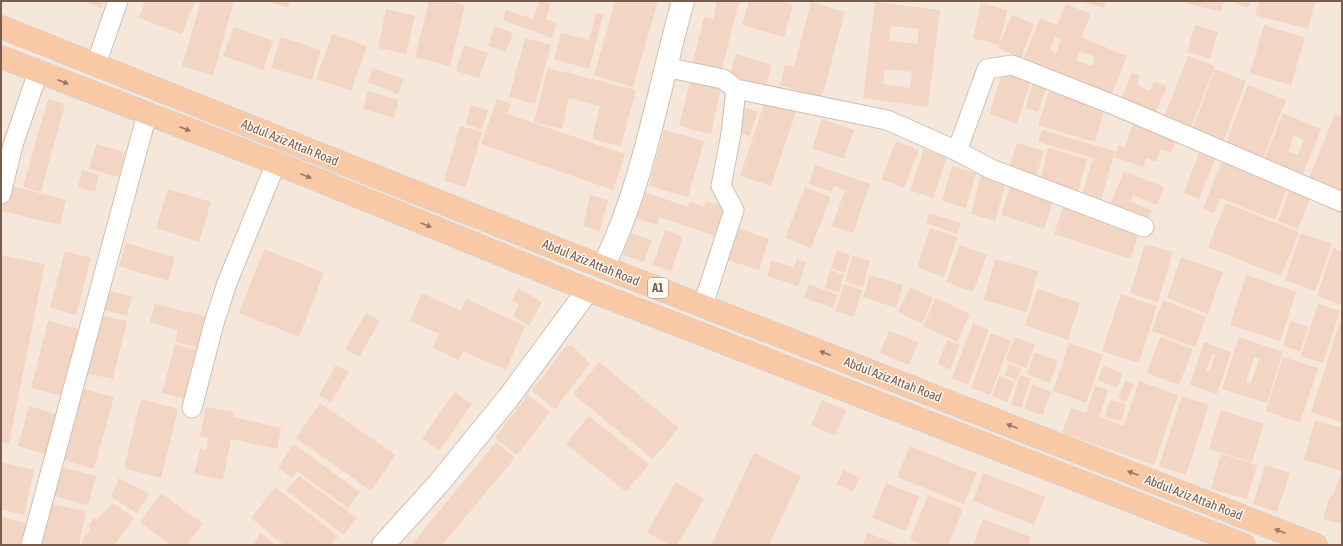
<svg xmlns="http://www.w3.org/2000/svg" width="1343" height="546" font-family="'Asap Condensed',sans-serif">
  <style>
    .residential { fill: #f5e8da }
    .building { fill: #f3d5c3; fill-rule: evenodd }
    .lines { fill: none; stroke-linecap: round; stroke-linejoin: round }
    .minor-casing { stroke: #d1beb0; stroke-width: 21 }
    .tertiary-casing { stroke: #d1beb0; stroke-width: 24 }
    .trunk-casing { stroke: #dad1cd; stroke-width: 24 }
    .minor { stroke: #fff; stroke-width: 19 }
    .tertiary { stroke: #fff; stroke-width: 22 }
    .trunk { stroke: #f9c8a4; stroke-width: 22 }
    .oneway { fill: #9a7763 }
    .labels { text-anchor: middle; stroke-width: 3; stroke-linejoin: round; paint-order: stroke }
    .shield { fill: #fffaf3; stroke: #a28b7f; stroke-width: 1 }
    .shield-label { font-size: 12px; font-weight: bold; fill: #7a5c4d }
    .street-label { font-size: 13px; fill: #7a5c4d; stroke: #fffaf3 }
  </style>
  <rect width="100%" height="100%" fill="#fdf6ec"/>
  <path class="residential" d="M1 1H1342V545H1Z"/>
  <path class="building" d="M84 1H104L101 8Z
    M145 1H195L182 34 139 18Z
    M201 1H234L213 75 182 66Z
    M272 1H290L288 7 272 3Z
    M429 1H449L465 5 450 66 415 57Z
    M539 1 551 4 546 19 557 23 552 38 503 20 506 10 533 19Z
    M615 1H658L633 87 594 75Z
    M717 1H739L721 73 692 65 704 17 713 19Z
    M749 1H780L793 5 784 37 742 25Z
    M1079 1H1106L1104 8Z
    M1186 1H1224L1220 12 1186 3Z
    M1237 1H1251L1248 8 1236 4Z
    M1259 1H1315L1308 29 1255 15Z
    M811 2 845 12 822 97 780 85 785 64 794 67Z
    M875 2 940 10 928 107 863 98ZM891 26 919 29 917 44 889 41ZM885 69 912 72 910 88 883 84Z
    M981 3 1007 10 999 45 973 38Z
    M1066 4 1091 14 1081 37 1127 56 1111 96 1023 60 1040 18 1057 25ZM1055 37 1061 40 1056 53 1050 50ZM1080 51 1095 57 1092 66 1076 60Z
    M386 9 415 16 406 54 378 48Z
    M596 13 603 15 589 69 554 59 561 33 589 40Z
    M1012 15 1034 24 1021 58 998 48Z
    M1195 25 1218 32 1210 59 1187 52Z
    M1264 25 1305 38 1291 85 1250 73Z
    M494 26 513 33 506 52 488 46Z
    M234 27 273 41 263 70 223 56Z
    M332 34 367 46 351 91 316 79Z
    M281 37 321 50 312 80 271 68Z
    M525 38 551 45 535 104 509 97Z
    M464 45 488 53 479 78 456 71Z
    M736 54 772 65 765 90 728 79Z
    M1188 56 1215 66 1189 133 1162 123Z
    M373 68 403 79 398 94 368 82Z
    M548 68 636 90 621 146 592 139 600 106 569 98 562 129 534 122Z
    M1215 69 1246 81 1222 145 1191 133Z
    M1003 71 1031 80 1017 124 989 114Z
    M1132 73 1140 76 1137 85 1150 91 1154 81 1167 86 1153 119 1119 105Z
    M691 76 722 83 711 134 679 126Z
    M1033 83 1046 88 1038 112 1025 108Z
    M1248 85 1286 100 1262 160 1225 145Z
    M368 91 399 100 394 118 363 109Z
    M1049 91 1105 108 1095 142 1038 125Z
    M48 99 65 104 41 192 23 187Z
    M497 99 511 104 507 114 625 154 613 190 481 144Z
    M765 101 796 112 771 186 740 176Z
    M471 105 488 110 482 130 466 124Z
    M744 107 758 112 749 136 736 132Z
    M1283 113 1321 129 1300 181 1262 165ZM1294 135 1304 140 1298 155 1288 151Z
    M1335 114 1342 117V192L1309 178Z
    M822 119 854 130 844 159 812 148Z
    M1134 122 1177 138 1171 153 1161 149 1156 162 1146 158 1143 167 1114 157 1119 145 1124 147Z
    M460 126 482 132 466 187 444 181Z
    M664 130 704 141 688 197 649 186Z
    M1042 130 1115 151 1101 201 1082 195 1093 158 1038 142Z
    M896 141 919 150 904 188 881 179Z
    M1017 143 1044 151 1035 180 1008 172Z
    M96 144 125 152 119 177 89 169Z
    M1048 148 1087 159 1077 195 1039 185Z
    M924 149 947 157 933 198 910 190Z
    M1199 153 1215 159 1199 199 1184 193Z
    M1223 158 1289 184 1275 220 1220 198 1214 213 1203 209Z
    M815 165 870 184 853 233 832 226 845 190 834 186 832 192 809 184Z
    M952 166 976 173 966 208 942 201Z
    M82 170 99 175 95 192 78 187Z
    M1124 171 1164 187 1157 205 1133 195 1131 202 1152 210 1148 220 1110 205Z
    M981 175 1006 182 995 221 971 214Z
    M1011 184 1054 198 1044 229 1001 215Z
    M8 185 66 200 60 225 2 211Z
    M805 187 831 197 811 248 785 238Z
    M1290 188 1311 196 1298 229 1278 221Z
    M168 189 211 202 199 242 156 228Z
    M642 191 688 207 689 202 704 207 706 201 730 209 721 238 660 217 657 225 633 217Z
    M590 195 608 200 600 231 583 226Z
    M1226 203 1299 232 1281 276 1208 247Z
    M1063 207 1139 232 1131 259 1054 234Z
    M929 213 961 223 957 234 926 223Z
    M734 227 769 239 759 270 724 259Z
    M930 228 957 237 944 277 917 267Z
    M665 230 683 237 671 271 653 265Z
    M631 233 652 240 644 262 623 255Z
    M1301 233 1332 244 1315 291 1285 280Z
    M126 243 175 257 168 281 119 266Z
    M1145 244 1173 252 1158 302 1130 293Z
    M960 245 987 255 973 292 946 282Z
    M1333 248 1342 252V305L1317 296Z
    M264 249 324 273 299 337 239 313Z
    M837 250 850 255 845 273 831 268Z
    M65 251 91 258 76 315 50 307Z
    M1 255 45 264 9 444 1 442Z
    M853 256 870 261 863 287 845 281Z
    M1181 257 1223 272 1208 314 1167 298Z
    M797 259 806 262 798 286 767 276 772 260 794 268Z
    M995 259 1038 271 1027 312 984 300Z
    M830 270 844 275 839 292 825 288Z
    M870 275 903 285 896 308 863 297Z
    M1246 275 1296 292 1280 341 1230 325Z
    M809 284 838 295 833 308 804 298Z
    M844 284 862 290 854 317 835 311Z
    M910 287 933 298 922 324 898 312Z
    M518 288 542 302 529 326 513 316 519 304 512 300Z
    M1038 289 1080 303 1068 340 1025 325Z
    M104 290 132 296 127 316 99 309Z
    M422 293 461 311 466 299 525 326 506 370 463 351 459 360 433 348 439 334 410 321Z
    M1121 294 1157 306 1139 363 1102 351Z
    M936 298 970 314 957 342 923 326Z
    M1163 300 1206 317 1195 347 1152 331Z
    M155 304 208 317 200 348 175 342 178 330 150 322Z
    M1318 304 1340 311 1323 363 1301 356Z
    M366 313 380 321 359 357 345 349Z
    M97 314 127 321 113 379 84 373Z
    M48 321 79 329 63 396 31 388Z
    M1291 321 1308 327 1300 351 1283 346Z
    M1340 322 1342 323V392L1340 396 1342 397V422L1311 412Z
    M973 323 989 330 968 385 952 378Z
    M889 331 918 342 909 365 880 353Z
    M991 333 1011 341 990 395 971 388Z
    M1015 337 1035 345 1026 368 1006 360Z
    M1160 337 1193 349 1179 385 1147 373Z
    M1239 337 1283 352 1267 403 1222 389ZM1254 357 1259 359 1251 383 1246 382Z
    M947 340 960 345 950 370 938 364Z
    M1204 342 1231 352 1217 394 1190 385ZM1212 354 1215 355 1210 371 1206 370Z
    M1069 343 1103 355 1086 403 1053 391Z
    M175 344 200 351 187 399 162 393Z
    M567 345 569 346 571 345 590 363 555 409 532 391Z
    M1035 352 1058 361 1050 383 1027 374Z
    M1283 357 1318 368 1300 423 1266 411Z
    M599 362 679 428 653 459 573 394Z
    M1009 364 1021 369 1016 380 1005 375Z
    M336 365 349 372 331 402 319 395Z
    M1104 365 1123 374 1117 388 1098 380Z
    M1020 375 1031 379 1021 408 1011 405Z
    M999 376 1015 382 1007 402 992 396Z
    M1126 380 1134 384 1126 402 1118 398Z
    M1139 381 1178 395 1154 465 1062 433 1071 408 1086 413 1095 386 1108 390 1099 417 1124 426Z
    M1032 385 1051 391 1043 415 1024 409Z
    M79 388 114 397 94 469 60 459Z
    M455 392 472 404 439 451 422 438Z
    M528 395 550 412 517 455 495 438Z
    M1182 396 1209 405 1186 475 1159 466Z
    M141 399 178 409 161 478 124 468Z
    M822 400 846 410 835 436 811 425Z
    M1110 400 1126 404 1122 421 1105 417Z
    M320 403 396 455 371 491 296 438Z
    M29 406 56 414 45 454 18 446Z
    M206 407 234 412 233 417 281 428 277 449 231 439 223 480 194 474 200 449 206 450 208 438 200 436Z
    M1221 410 1264 424 1252 462 1209 449Z
    M589 416 649 464 626 492 566 444Z
    M1315 420 1342 428 1341 471 1304 460Z
    M496 442 515 458 442 545H411Z
    M294 444 360 492 348 508 297 471 292 478 278 467Z
    M910 446 977 473 964 504 897 477Z
    M754 453 801 476 769 545H711Z
    M1221 454 1257 465 1247 499 1211 489Z
    M1 462 34 470 24 515 1 509Z
    M1265 465 1290 473 1277 512 1253 504Z
    M57 466 96 476 88 505 50 495Z
    M843 470 860 478 853 492 837 484Z
    M983 473 1045 497 1034 525 973 501Z
    M299 476 357 518 344 535 286 490Z
    M119 478 149 494 137 513 111 497Z
    M1339 478 1342 479V524L1323 519 1330 495 1333 496Z
    M676 482 704 499 677 545H669L647 532Z
    M886 483 919 496 906 531 872 518Z
    M275 487 338 536 331 545H284L251 518Z
    M161 493 203 524 187 545H171L140 522Z
    M928 495 963 509 948 545H922L910 540Z
    M113 503 134 518 114 545H82L83 538 91 530 89 525 94 518H98Z
    M51 504 86 511 79 545H42Z
    M1 517 27 523 21 545H1Z
    M983 519 1031 537 1028 545H973Z
    M261 533 275 545H253L252 544Z
    M868 533 899 545H863Z"/>
  <g class="lines">
    <defs>
      <path id="minor" d="M96 64 118 1
        M665 67 723 79 736 89 887 120 957 151 991 169 1144 227
        M957 151 987 69 1012 65 1119 107 1342 202
        M1 194 13 145 38 72
        M703 305 734 210 721 186 731 134 736 89
        M192 408 214 323 227 283 276 163
        M31 545 147 114"/>
      <path id="tertiary" d="M603 267C644 183 658 90 683 1
        M383 545 439 483 509 397 588 290"/>
      <path id="trunk" d="M1 27 603 267 1316 545
        M1 57 276 163 588 290 1244 545"/>
    </defs>
    <use href="#minor" class="minor-casing"/>
    <use href="#tertiary" class="tertiary-casing"/>
    <use href="#trunk" class="trunk-casing"/>
    <use href="#minor" class="minor"/>
    <use href="#tertiary" class="tertiary"/>
    <use href="#trunk" class="trunk"/>
  </g>
  <defs><path id="oneway-solid" d="M-6-.8H1V-3.2L6.5 0L1 3.2V.8H-6Z"/></defs>
  <g class="oneway">
    <use href="#oneway-solid" transform="translate(63 82) rotate(21)"/>
    <use href="#oneway-solid" transform="translate(185 129) rotate(21)"/>
    <use href="#oneway-solid" transform="translate(306 176) rotate(22)"/>
    <use href="#oneway-solid" transform="translate(426 225) rotate(22)"/>
    <use href="#oneway-solid" transform="translate(825 353) rotate(-159)"/>
    <use href="#oneway-solid" transform="translate(1012 426) rotate(-159)"/>
    <use href="#oneway-solid" transform="translate(1133 473) rotate(-159)"/>
    <use href="#oneway-solid" transform="translate(1280 531) rotate(-159)"/>
  </g>
  <g class="labels">
    <rect class="shield" x="648" y="278" width="20" height="20" rx="3"/>
    <g class="shield-label">
      <text x="658" y="292">A1</text>
    </g>
    <g class="street-label">
      <text transform="translate(290 142) rotate(22)" y="5">Abdul Aziz Attah Road</text>
      <text transform="translate(591 262) rotate(22)" y="5">Abdul Aziz Attah Road</text>
      <text transform="translate(893 379) rotate(21)" y="5">Abdul Aziz Attah Road</text>
      <text transform="translate(1194 497) rotate(21)" y="5">Abdul Aziz Attah Road</text>
    </g>
  </g>
  <rect width="1343" height="546" fill="none" stroke="#7a5c4d" stroke-width="4"/>
</svg>
